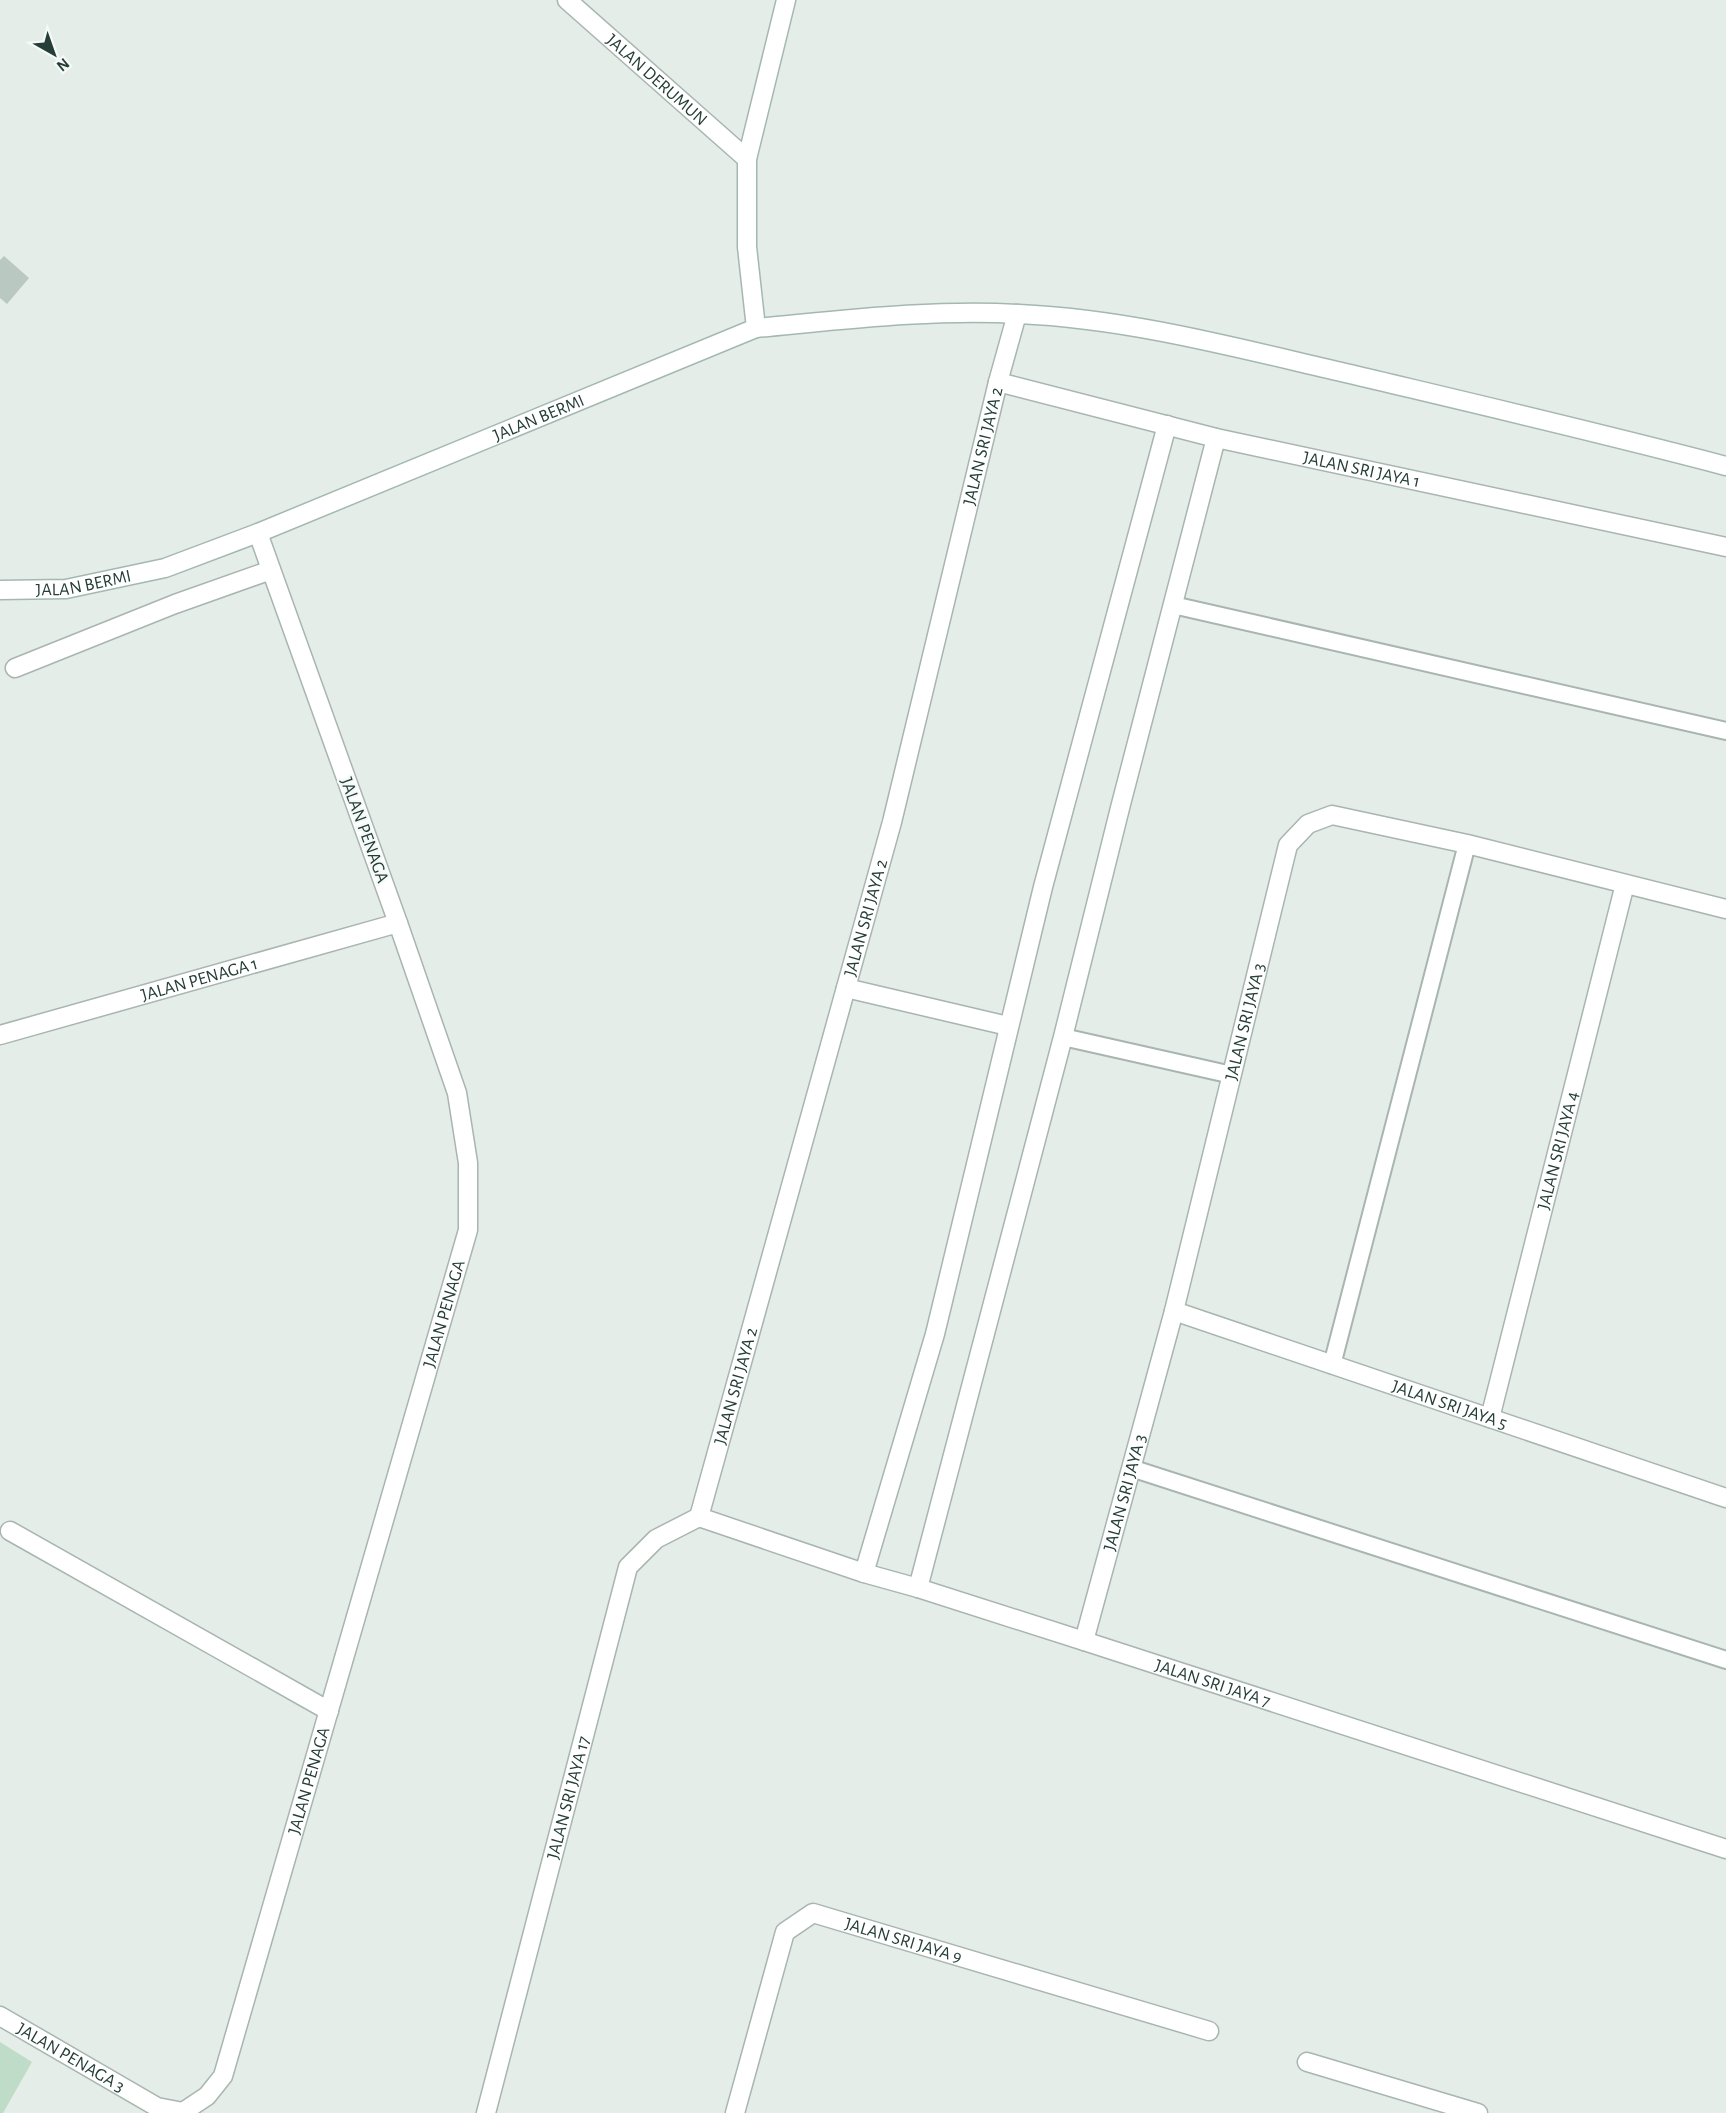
<svg xmlns="http://www.w3.org/2000/svg" width="1726" height="2113" font-family="'Alegreya Sans',sans-serif">
  <style>
    .green { fill: #bfdcc8 }
    .building { fill: #bac8c2 }
    .lines { fill: none; stroke-linecap: round; stroke-linejoin: round }
    .lane-casing { stroke: #a8b5b0; stroke-width: 20 }
    .street-casing { stroke: #a8b5b0; stroke-width: 21 }
    .secondary-casing { stroke: #a4b8b1; stroke-width: 21 }
    .lane { stroke: #fff; stroke-width: 16 }
    .street { stroke: #fff; stroke-width: 18 }
    .secondary { stroke: #fff; stroke-width: 18 }
    .labels { text-anchor: middle; stroke-width: 4.5; stroke-linejoin: round; paint-order: stroke }
    .street-label { font-size: 18px; fill: #253e38; stroke: #f5f9f7 }
  </style>
  <rect width="100%" height="100%" fill="#e5ede9"/>
  <path class="green" d="M0 2042 32 2062 3 2113H0Z"/>
  <path class="building" d="M4 256 29 278 7 304 0 298V260Z"/>
  <g class="lines">
    <defs>
      <path id="lane" d="M1173 605 1726 731
        M1063 1037 1232 1075
        M1332 1365 1467 844
        M1131 1468 1726 1660"/>
      <g id="street">
        <path id="s1" d="M567 0 747 159"/>
        <path id="s2" d="M998 382 1216 438 1726 547"/>
        <path d="M15 668 175 604 271 570"/>
        <path d="M846 988 1008 1026"/>
        <path id="s3" d="M0 1035 398 923"/>
        <path id="s4" d="M1174 1311 1726 1498"/>
        <path id="s5" d="M1490 1418 1625 884"/>
        <path id="s6" d="M699 1517 892 822 998 382 1017 314"/>
        <path id="s7" d="M699 1517 864 1573 918 1588 1084 1641 1726 1849"/>
        <path d="M10 1531 329 1711"/>
        <path d="M864 1573 935 1334 1043 887 1167 425"/>
        <path d="M918 1588 1063 1037 1120 808 1216 438"/>
        <path id="s8" d="M1084 1641 1174 1311 1288 845 1308 824 1332 815 1467 844 1726 909"/>
        <path id="s9" d="M0 2016 157 2107 183 2112 207 2096 223 2076 468 1230V1163L457 1093 398 923 258 533"/>
        <path d="M1307 2062 1478 2113"/>
        <path id="s10" d="M486 2113 628 1567 656 1539 699 1517"/>
        <path id="s11" d="M735 2113 785 1932 813 1913 1209 2031"/>
      </g>
      <g id="secondary">
        <path d="M756 328C843 320 932 309 1019 314 1131 319 1241 349 1350 374 1476 404 1601 433 1726 466"/>
        <path id="s12" d="M0 590 66 589 165 568 258 533 756 328 747 247V159L786 0"/>
      </g>
    </defs>
    <use href="#lane" class="lane-casing"/>
    <use href="#street" class="street-casing"/>
    <use href="#secondary" class="secondary-casing"/>
    <use href="#lane" class="lane"/>
    <use href="#street" class="street"/>
    <use href="#secondary" class="secondary"/>
  </g>
  <g class="labels">
    <g class="street-label">
      <text dy="6" stroke="none"><textPath href="#s1" startOffset="120">JALAN DERUMUN</textPath></text>
      <text dy="6" stroke="none"><textPath href="#s12" startOffset="570">JALAN BERMI</textPath></text>
      <text dy="6" stroke="none"><textPath href="#s6" startOffset="1108">JALAN SRI JAYA 2</textPath></text>
      <text dy="6" stroke="none"><textPath href="#s2" startOffset="374">JALAN SRI JAYA 1</textPath></text>
      <text dy="6" stroke="none"><textPath href="#s12" startOffset="84">JALAN BERMI</textPath></text>
      <text transform="translate(365 830) rotate(70)" y="6">JALAN PENAGA</text>
      <text dy="6" stroke="none"><textPath href="#s6" startOffset="622">JALAN SRI JAYA 2</textPath></text>
      <text dy="6" stroke="none"><textPath href="#s3" startOffset="207">JALAN PENAGA 1</textPath></text>
      <text dy="6" stroke="none"><textPath href="#s8" startOffset="640">JALAN SRI JAYA 3</textPath></text>
      <text dy="6" stroke="none"><textPath href="#s5" startOffset="276">JALAN SRI JAYA 4</textPath></text>
      <text dy="6" stroke="none"><textPath href="#s9" startOffset="1056">JALAN PENAGA</textPath></text>
      <text dy="6" stroke="none"><textPath href="#s6" startOffset="136">JALAN SRI JAYA 2</textPath></text>
      <text dy="6" stroke="none"><textPath href="#s4" startOffset="291">JALAN SRI JAYA 5</textPath></text>
      <text dy="6" stroke="none"><textPath href="#s8" startOffset="154">JALAN SRI JAYA 3</textPath></text>
      <text dy="6" stroke="none"><textPath href="#s7" startOffset="540">JALAN SRI JAYA 7</textPath></text>
      <text dy="6" stroke="none"><textPath href="#s9" startOffset="570">JALAN PENAGA</textPath></text>
      <text dy="6" stroke="none"><textPath href="#s10" startOffset="326">JALAN SRI JAYA 17</textPath></text>
      <text dy="6" stroke="none"><textPath href="#s11" startOffset="316">JALAN SRI JAYA 9</textPath></text>
      <text dy="6" stroke="none"><textPath href="#s9" startOffset="82">JALAN PENAGA 3</textPath></text>
    </g>
  </g>
  <g transform="translate(54 54) rotate(140)" stroke="#f5f9f7" stroke-width="4.5" paint-order="stroke">
  <path d="M0-4.5L10 22L0 15L-10 22Z" fill="#253e38"/>
  <text y="-9" font-size="16" font-weight="bold" text-anchor="middle" fill="#253e38">N</text>
  </g>
</svg>
